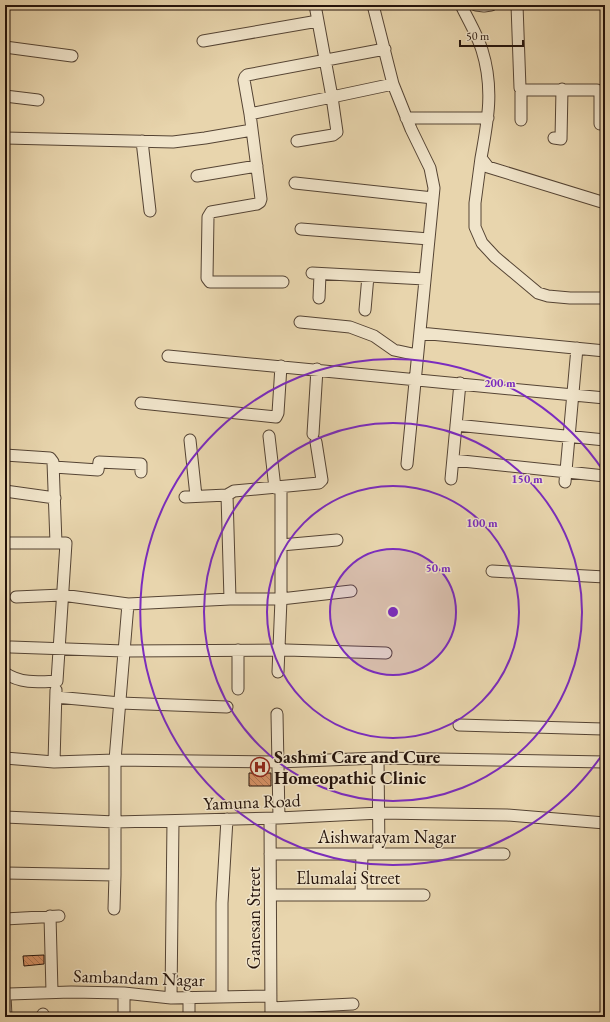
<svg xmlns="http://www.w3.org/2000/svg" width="610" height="1022" font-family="'EB Garamond',serif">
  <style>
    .building { fill: url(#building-back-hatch); stroke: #24130b }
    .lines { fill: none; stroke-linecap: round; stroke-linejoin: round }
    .minor-casing { stroke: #554434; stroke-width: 13 }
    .minor { stroke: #f0e4ca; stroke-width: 11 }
    .ring { fill: none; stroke: #7b2cbf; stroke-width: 2 }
    .labels { text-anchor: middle; stroke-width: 3; stroke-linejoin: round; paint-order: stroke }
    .poi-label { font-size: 18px; font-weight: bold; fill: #24130b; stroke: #f0e4ca; text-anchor: start }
    .street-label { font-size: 18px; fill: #24130b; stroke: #f0e4ca }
    .centre { fill: #7b2cbf; stroke: #f0e4ca; stroke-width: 2 }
    .ring-label { font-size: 12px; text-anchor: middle; font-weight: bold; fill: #7b2cbf; stroke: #f0e4ca; stroke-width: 3; stroke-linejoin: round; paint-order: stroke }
  </style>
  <defs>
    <pattern id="building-back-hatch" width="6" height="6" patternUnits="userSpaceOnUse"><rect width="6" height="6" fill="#d89367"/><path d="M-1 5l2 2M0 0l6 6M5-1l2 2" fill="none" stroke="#af7753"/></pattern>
  </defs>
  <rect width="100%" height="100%" fill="#e8d5ad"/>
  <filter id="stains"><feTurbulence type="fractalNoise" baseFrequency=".005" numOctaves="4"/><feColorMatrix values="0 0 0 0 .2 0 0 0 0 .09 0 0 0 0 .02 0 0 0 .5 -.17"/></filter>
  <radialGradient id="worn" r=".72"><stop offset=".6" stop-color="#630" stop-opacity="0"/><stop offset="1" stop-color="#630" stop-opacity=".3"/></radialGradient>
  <path class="building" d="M249 773H271V786H249Z
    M44 955V964L24 966 23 956Z"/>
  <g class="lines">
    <defs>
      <path id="minor" d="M315 5 332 97 393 84
        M375 5 374 9 393 84 411 129 430 168 434 188 407 464
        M461 5C468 20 477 34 482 50 494 88 488 120 481 158L488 167 605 203
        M476 5 484 6 491 5
        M517 5 520 88 521 89 525 90H597L600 92V124
        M203 41 318 21
        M5 47 72 56
        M5 96 38 100
        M250 114 332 97 337 132 333 135 297 141
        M406 118H488
        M521 120V89
        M5 138 173 142 205 138 252 130
        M554 138 561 139 562 89
        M142 141 150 211
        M481 158 475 203V227L482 243 495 257 538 293 548 296 570 298H605
        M197 176 257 166
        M295 183 433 198
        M301 229 429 239
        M312 273 425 279
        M283 282H210L207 278 208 217 211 212 257 204 260 202 261 199 250 114 244 80 245 77 247 75 385 49
        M319 298 320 274
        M365 310 368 276
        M300 322 350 327 374 336 394 350 417 355
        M420 333 605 351
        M168 356 605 398
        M141 403 276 417 278 413 281 366
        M456 425 605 440
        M313 434 317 369
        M269 436 275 488
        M190 440 196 496
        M5 455 50 458 53 462 56 543
        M453 460 605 476
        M54 467 98 470 99 462 141 464V472
        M451 479 460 383
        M565 482 577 348
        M5 491 55 498
        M185 497 227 495
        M5 543H66L57 681C39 682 21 684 5 673
        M281 545 337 540
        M492 571 605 577
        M16 597 62 595 128 604 230 599H281L351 591
        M230 599 227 495 234 491 319 483 322 480 316 442
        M11 647 124 651 286 650 386 653
        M278 672 281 599V487
        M238 689V650
        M56 697 120 703 227 707
        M277 714 279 818
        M459 725 603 729 605 730
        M5 758 54 762 115 760 278 762 378 758 605 762
        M378 758 379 854
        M54 762 56 690
        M5 817 115 822 279 818 380 813 507 815 605 823
        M270 819 271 1017
        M270 854H504
        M5 873 115 875V760L128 604
        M271 895H424
        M361 895 362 854
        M114 909 115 875
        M50 916 52 992
        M5 919 59 916
        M5 993 9 994 71 992 124 993 171 998 271 996
        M124 993V1017
        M5 995 6 1017
        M189 997V1017
        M222 997V903L227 819
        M171 998 173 821
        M271 1008 353 1004
        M43 1014V1017"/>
    </defs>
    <use href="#minor" class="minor-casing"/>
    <use href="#minor" class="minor"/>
  </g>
  <circle cx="393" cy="612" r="63" fill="#7b2cbf" fill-opacity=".12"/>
  <g class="ring">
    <circle cx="393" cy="612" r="63"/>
    <circle cx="393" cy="612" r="126"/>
    <circle cx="393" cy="612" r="189"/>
    <path d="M604 752A253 253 0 1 1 604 472"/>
  </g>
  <defs>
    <symbol id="hospital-ring" viewBox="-11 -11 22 22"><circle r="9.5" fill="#f0e4ca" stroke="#8f2418" stroke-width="1.5"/><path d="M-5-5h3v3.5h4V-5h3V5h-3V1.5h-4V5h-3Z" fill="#8f2418"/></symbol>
  </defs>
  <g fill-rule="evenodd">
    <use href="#hospital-ring" x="249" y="756" width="22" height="22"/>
  </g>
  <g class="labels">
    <g class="poi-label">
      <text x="274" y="763">Sashmi Care and Cure<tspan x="274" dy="21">Homeopathic Clinic</tspan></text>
    </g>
    <g class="street-label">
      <text transform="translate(252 802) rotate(-2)" y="6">Yamuna Road</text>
      <text x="387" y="843">Aishwarayam Nagar</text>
      <text x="348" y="884">Elumalai Street</text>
      <text transform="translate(254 918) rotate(-90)" y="6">Ganesan Street</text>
      <text transform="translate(139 978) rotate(2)" y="6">Sambandam Nagar</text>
    </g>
  </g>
  <circle cx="393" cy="612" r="6" class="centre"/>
  <g class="ring-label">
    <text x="500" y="387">200 m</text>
    <text x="527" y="483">150 m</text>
    <text x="482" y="527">100 m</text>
    <text x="438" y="572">50 m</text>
  </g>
  <rect width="610" height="1022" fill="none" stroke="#e8d5ad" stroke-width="20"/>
  <rect x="6" y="6" width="598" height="1010" fill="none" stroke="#24130b" stroke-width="2"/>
  <rect x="10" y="10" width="590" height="1002" fill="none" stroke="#24130b"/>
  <path d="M460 40v6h63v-6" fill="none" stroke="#24130b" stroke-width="2"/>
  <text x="466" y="40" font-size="12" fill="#24130b" stroke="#f0e4ca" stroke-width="3" paint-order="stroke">50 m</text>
  <rect width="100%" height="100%" filter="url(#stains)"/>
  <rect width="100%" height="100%" fill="url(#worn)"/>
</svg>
